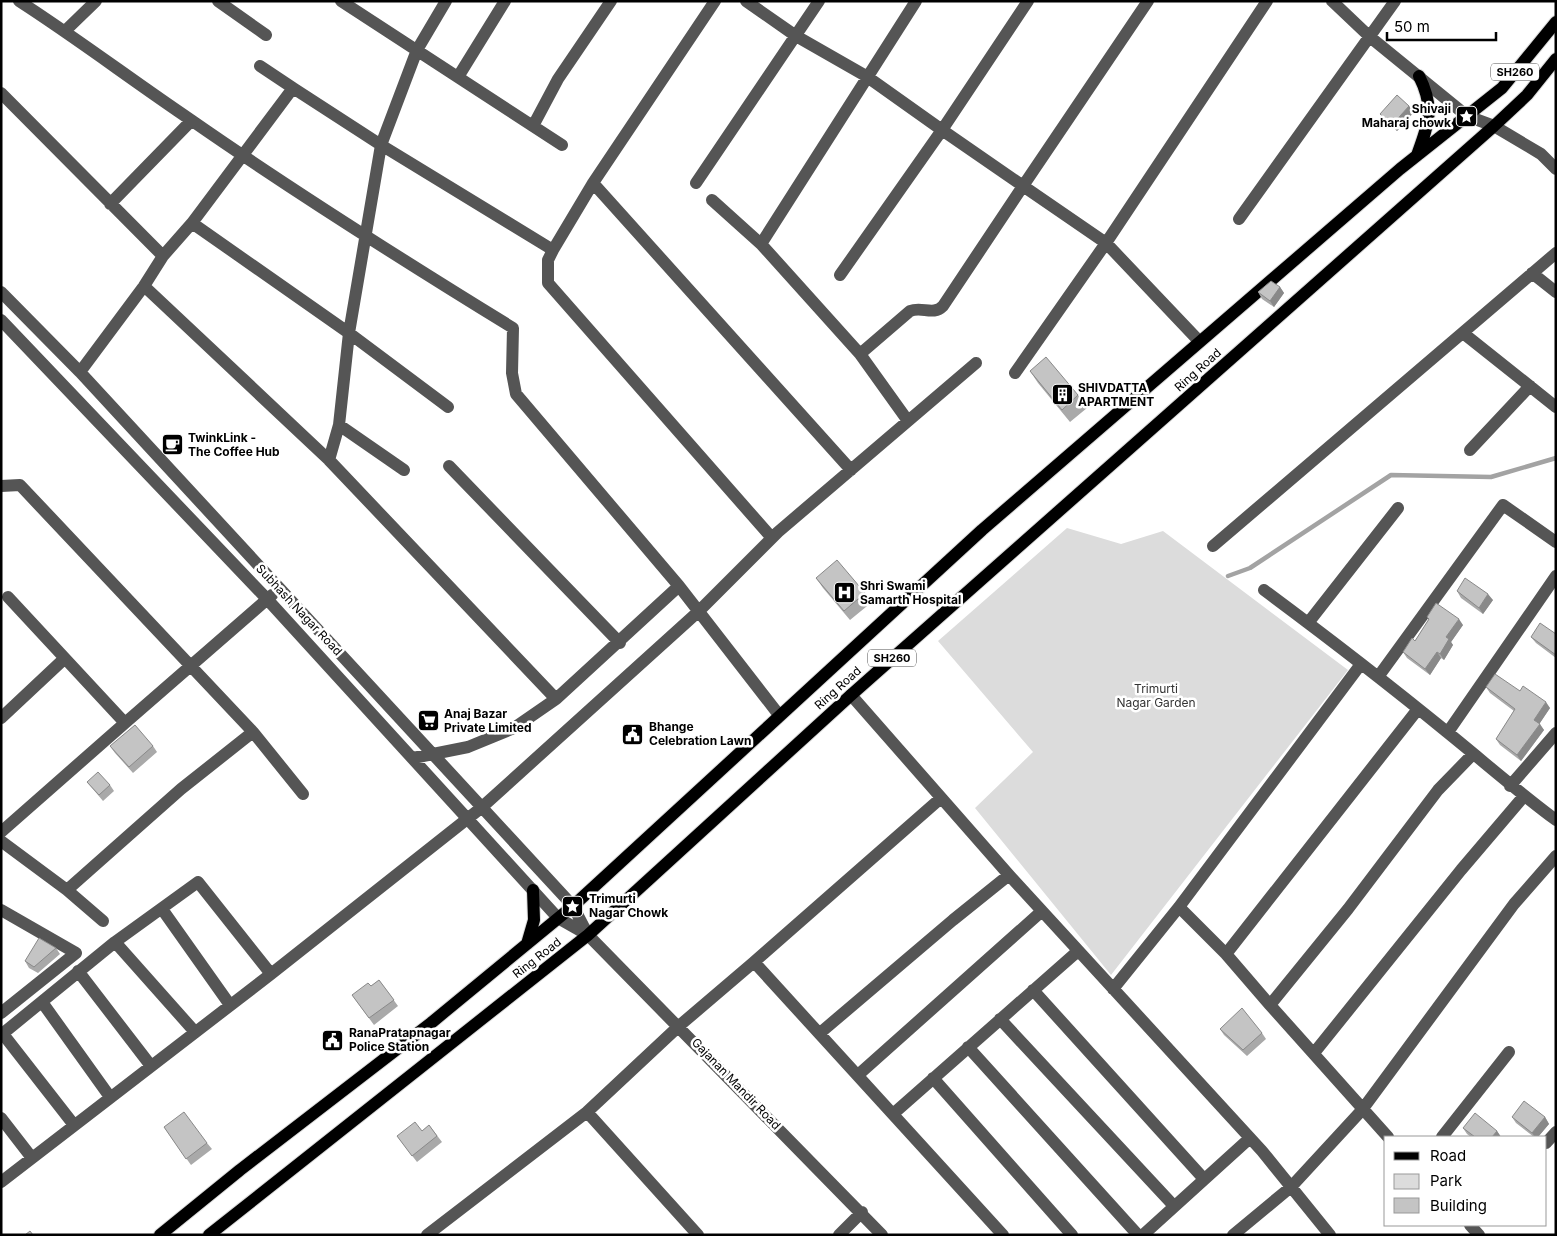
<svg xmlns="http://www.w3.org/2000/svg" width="1557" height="1236" font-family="Inter,sans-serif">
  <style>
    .green { fill: #dcdcdc }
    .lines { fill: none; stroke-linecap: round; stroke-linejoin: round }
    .stream { stroke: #a3a3a3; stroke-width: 4.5 }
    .major-casing { stroke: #dbdbdb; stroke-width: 14 }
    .minor { stroke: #555; stroke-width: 12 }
    .major { stroke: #000; stroke-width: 12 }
    .wall { fill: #a9a9a9 }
    .shaded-wall { fill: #898989 }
    .building { fill: #c4c4c4; stroke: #898989 }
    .labels { text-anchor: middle; stroke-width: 5; stroke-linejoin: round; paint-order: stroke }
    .shield { fill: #fff; stroke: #4c4c4c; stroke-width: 1 }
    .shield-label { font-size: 11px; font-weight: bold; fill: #000 }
    .poi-label { font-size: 12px; font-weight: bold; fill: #000; stroke: #fff; text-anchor: start }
    .street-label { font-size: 12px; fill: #000; stroke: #fff }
    .park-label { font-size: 12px; fill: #333; stroke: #fff }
  </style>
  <rect width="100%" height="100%" fill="#fff"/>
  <path class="green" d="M1067 528 1121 544 1163 531 1348 670 1111 975 975 808 1033 752 938 641Z"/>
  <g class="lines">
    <path class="stream" d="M1228 576 1250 568 1391 475 1491 477 1556 458"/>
    <defs>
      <path id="major" d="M1417 155C1429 123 1435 108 1419 76
        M527 944 534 920 533 890
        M160 1235 240 1170 431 1023 573 906 982 530 1400 169 1502 88 1556 22
        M209 1235 588 935 851 695 1494 126 1527 95 1556 59"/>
    </defs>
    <use href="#major" class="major-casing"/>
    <path class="minor" d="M19 1C78 39 133 81 191 120 296 193 404 261 513 328L512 373 516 394 679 586 556 699
      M218 1 266 35
      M341 1 562 145
      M715 1 593 183 553 250 548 260V283L772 538
      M746 1 796 36 866 76 942 130 840 275
      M916 1 761 244 860 354 910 311C922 306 933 316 943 306L1023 186 942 130 1028 1
      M1148 1 1023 186 1106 243 1267 1
      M1332 1 1370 37 1467 116 1494 126 1541 154 1556 169
      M65 31 96 1
      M260 66 293 88
      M458 77 505 1
      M1 93 163 256 144 286 329 460
      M533 126 558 79 611 1
      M593 183 851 470
      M696 183 819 1
      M712 200 761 244
      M110 204 191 121
      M1239 219 1395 1
      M192 223 293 88 381 145 553 250
      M163 256 192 223 349 333 448 407
      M1532 273 1556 292
      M1 292 80 372 573 906 588 935
      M1 320 267 599 558 918 588 935 882 1235
      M1463 333 1556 407
      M860 354 908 421
      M80 372 144 286
      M1015 373 1106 243 1199 341
      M339 425 404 470
      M1470 450 1530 386
      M449 466 620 643
      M1 486 20 485 253 732 181 789 67 890 1 841
      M1213 546 1556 253
      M679 586 779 715
      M1264 590C1326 636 1387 683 1447 732 1483 761 1518 792 1556 820
      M1308 623 1398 508
      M1378 677 1503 505 1556 542
      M851 695 1009 875 1262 1151 1330 1235
      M1418 709 1226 954 1270 1005 1348 909 1438 790 1473 754
      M1 718 64 659
      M125 723 272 595
      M253 732 303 794
      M1448 732 1556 576
      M413 758 468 747 514 728 556 699 329 460 339 425 349 333 381 145 417 50 446 1
      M1510 786 1556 733
      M1 832 125 723 8 597
      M67 890 103 921
      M1179 907 1226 954
      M162 909 230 1005
      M1 910 76 953 1 1013
      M115 942 195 1032
      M754 962 941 798
      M78 971 151 1066
      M1113 989 1179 907 1361 664
      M1033 990 1204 1179
      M42 1002 110 1097
      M1270 1005 1388 1137
      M1000 1019 1174 1206
      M820 1033 953 920 1009 875
      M3 1034 74 1125
      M1 1035 115 942 198 882 271 974
      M968 1047 1138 1235
      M1314 1053 1461 870 1524 796
      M858 1075 1042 911
      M933 1078 1072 1235
      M587 1112 698 1235
      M893 1114 1078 951
      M1 1118 32 1158
      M1442 1137 1509 1052
      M1546 1143 1556 1132
      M1 1182 271 974 481 808 699 611 778 532 976 363
      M1470 1225 1479 1235
      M427 1235 587 1112 679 1026 754 962 1003 1235
      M839 1235 862 1212
      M1143 1235 1250 1138
      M1233 1235 1291 1187 1362 1110 1514 904 1556 856"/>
    <use href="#major" class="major"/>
  </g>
  <path class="wall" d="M1409 106 1414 112 1397 131 1384 120 1380 114Z
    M1280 287 1284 293 1274 307 1262 299 1258 292Z
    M1030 371 1078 395 1087 408 1070 422 1038 383Z
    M816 578 865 593 872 602 850 620 823 588Z
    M1457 591 1493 600 1483 614 1461 598Z
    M1427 617 1463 625 1451 642 1453 645 1444 660 1441 658 1430 675 1407 658 1403 652 1415 641 1429 619Z
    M1556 634V658L1536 643 1531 637Z
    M1486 687 1520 691 1550 708 1539 724 1544 730 1521 761 1500 745 1496 739 1514 711 1490 693Z
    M110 746H153L157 752 133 773 115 753Z
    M87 782 110 785 114 791 103 801Z
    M56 948 60 954 38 973 29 968 25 961Z
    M379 980 398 1006 374 1025 352 995 371 986Z
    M1220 1029 1262 1033 1266 1039 1247 1056 1224 1035Z
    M1512 1117H1545L1549 1124 1538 1137H1534L1516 1123Z
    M429 1125 442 1142 417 1162 397 1136 422 1131Z
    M164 1127 207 1143 212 1149 191 1165Z
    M1463 1128 1497 1131 1501 1137H1471L1467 1134Z"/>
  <path class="shaded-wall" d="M1409 106 1414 112 1397 131 1392 125Z
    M1280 287 1284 293 1274 307 1270 301Z
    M1488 594 1493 600 1483 614 1479 608Z
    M1459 619 1463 625 1451 642 1453 645 1444 660 1440 654 1446 637Z
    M1437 652 1441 658 1430 675 1425 669Z
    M1546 702 1550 708 1538 726 1534 720Z
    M1540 724 1544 730 1521 761 1517 755Z
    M1545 1117 1549 1124 1538 1137H1535L1532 1133Z
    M1497 1131 1501 1137H1492Z"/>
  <path class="building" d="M1397 95 1409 106 1392 125 1380 114Z
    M1271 281 1280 287 1270 301 1258 292Z
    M1046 357 1078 395 1062 410 1030 371Z
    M837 560 865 593 844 611 816 578Z
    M1465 578 1488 594 1479 608 1457 591Z
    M1436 603 1459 619 1446 637 1449 639 1440 654 1437 652 1425 669 1403 652 1412 638 1415 641 1429 619 1427 617Z
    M1540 623 1556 634V655L1531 637Z
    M1495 674 1520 691 1523 686 1546 702 1534 720 1540 724 1517 755 1496 739 1515 709 1486 687Z
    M135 725 153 746 129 767 110 746Z
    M98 772 110 785 99 795 87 782Z
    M39 938 56 948 34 967 25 961Z
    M379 980 394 1000 369 1018 352 995 368 983 371 986Z
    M1242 1008 1262 1033 1243 1050 1220 1029Z
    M1524 1101 1545 1117 1532 1133 1512 1117Z
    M184 1112 207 1143 186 1159 164 1127Z
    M1475 1113 1497 1131 1492 1137H1475L1463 1128Z
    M415 1122 422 1131 429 1125 437 1136 412 1156 397 1136Z
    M30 1231 33 1235H25Z"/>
  <defs>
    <symbol id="sight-square" viewBox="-11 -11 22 22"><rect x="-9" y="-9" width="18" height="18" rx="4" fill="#000" stroke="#fff"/><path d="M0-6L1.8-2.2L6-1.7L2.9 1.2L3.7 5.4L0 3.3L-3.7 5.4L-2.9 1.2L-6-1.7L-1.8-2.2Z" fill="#fff"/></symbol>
    <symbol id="building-square" viewBox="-11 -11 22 22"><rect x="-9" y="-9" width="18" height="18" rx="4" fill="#000" stroke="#fff"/><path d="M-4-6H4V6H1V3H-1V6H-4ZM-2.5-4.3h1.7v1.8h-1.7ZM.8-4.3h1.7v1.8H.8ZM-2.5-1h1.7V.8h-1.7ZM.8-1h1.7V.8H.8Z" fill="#fff"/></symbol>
    <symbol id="cafe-square" viewBox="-11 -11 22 22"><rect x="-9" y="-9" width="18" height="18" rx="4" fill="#000" stroke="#fff"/><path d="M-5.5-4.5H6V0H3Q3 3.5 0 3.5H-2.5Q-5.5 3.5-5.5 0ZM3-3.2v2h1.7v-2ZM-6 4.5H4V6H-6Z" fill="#fff"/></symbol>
    <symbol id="hospital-square" viewBox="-11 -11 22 22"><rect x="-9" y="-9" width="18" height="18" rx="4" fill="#000" stroke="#fff"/><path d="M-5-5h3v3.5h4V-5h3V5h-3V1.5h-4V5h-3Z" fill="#fff"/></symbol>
    <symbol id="supermarket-square" viewBox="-11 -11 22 22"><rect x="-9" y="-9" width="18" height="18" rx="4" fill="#000" stroke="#fff"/><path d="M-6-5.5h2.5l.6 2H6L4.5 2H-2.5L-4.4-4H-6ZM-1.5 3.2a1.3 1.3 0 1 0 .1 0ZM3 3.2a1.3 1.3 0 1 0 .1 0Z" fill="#fff"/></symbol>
    <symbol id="civic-square" viewBox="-11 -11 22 22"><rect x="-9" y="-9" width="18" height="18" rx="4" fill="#000" stroke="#fff"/><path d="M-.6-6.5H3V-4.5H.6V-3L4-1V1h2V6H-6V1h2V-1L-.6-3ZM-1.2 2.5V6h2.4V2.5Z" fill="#fff"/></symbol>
  </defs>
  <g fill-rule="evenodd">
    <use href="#sight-square" x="1454" y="104" width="25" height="25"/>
    <use href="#building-square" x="1050" y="382" width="25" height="25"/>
    <use href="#cafe-square" x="160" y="432" width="25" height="25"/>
    <use href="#hospital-square" x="832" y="580" width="25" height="25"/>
    <use href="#supermarket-square" x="416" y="708" width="25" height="25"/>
    <use href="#civic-square" x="620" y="722" width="25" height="25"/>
    <use href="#sight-square" x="560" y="894" width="25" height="25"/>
    <use href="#civic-square" x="320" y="1028" width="25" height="25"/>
  </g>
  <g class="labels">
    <g class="shield">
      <rect x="1491" y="63.5" width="48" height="17" rx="4"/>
      <rect x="868" y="649.5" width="48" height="17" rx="4"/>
    </g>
    <g class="shield-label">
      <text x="1515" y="76">SH260</text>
      <text x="892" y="662">SH260</text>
    </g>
    <g class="poi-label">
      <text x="1451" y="113" text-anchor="end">Shivaji<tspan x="1451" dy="14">Maharaj chowk</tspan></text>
      <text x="1078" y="392">SHIVDATTA<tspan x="1078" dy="14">APARTMENT</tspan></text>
      <text x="188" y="442">TwinkLink -<tspan x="188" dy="14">The Coffee Hub</tspan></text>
      <text x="860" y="590">Shri Swami<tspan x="860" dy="14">Samarth Hospital</tspan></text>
      <text x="444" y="718">Anaj Bazar<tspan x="444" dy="14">Private Limited</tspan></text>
      <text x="649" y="731">Bhange<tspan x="649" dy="14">Celebration Lawn</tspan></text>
      <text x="589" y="903">Trimurti<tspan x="589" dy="14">Nagar Chowk</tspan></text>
      <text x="349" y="1037">RanaPratapnagar<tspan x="349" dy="14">Police Station</tspan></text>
    </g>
    <g class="street-label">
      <text transform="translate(1198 370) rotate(-42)" y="4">Ring Road</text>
      <text transform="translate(299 610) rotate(47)" y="4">Subhash Nagar Road</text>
      <text transform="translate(838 688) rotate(-42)" y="4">Ring Road</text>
      <text transform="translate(537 958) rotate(-38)" y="4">Ring Road</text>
      <text transform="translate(736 1084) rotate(46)" y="4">Gajanan Mandir Road</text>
    </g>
    <g class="park-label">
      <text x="1156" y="693">Trimurti<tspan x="1156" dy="14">Nagar Garden</tspan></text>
    </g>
  </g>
  <rect width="1557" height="1236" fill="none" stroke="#000000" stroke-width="5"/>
  <rect x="1384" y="1136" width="162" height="90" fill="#ffffff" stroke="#999999"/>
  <rect x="1394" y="1152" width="25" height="8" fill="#000000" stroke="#999999"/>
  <text x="1430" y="1161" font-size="15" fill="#000000">Road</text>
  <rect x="1394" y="1174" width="25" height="15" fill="#dcdcdc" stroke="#999999"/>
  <text x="1430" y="1186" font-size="15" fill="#000000">Park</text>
  <rect x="1394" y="1198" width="25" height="15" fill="#c4c4c4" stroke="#999999"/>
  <text x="1430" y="1211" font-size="15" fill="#000000">Building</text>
  <path d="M1387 32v8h109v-8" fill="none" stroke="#000000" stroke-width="2.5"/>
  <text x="1394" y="32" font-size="15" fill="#000000" stroke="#ffffff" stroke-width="4" paint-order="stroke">50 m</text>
</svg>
